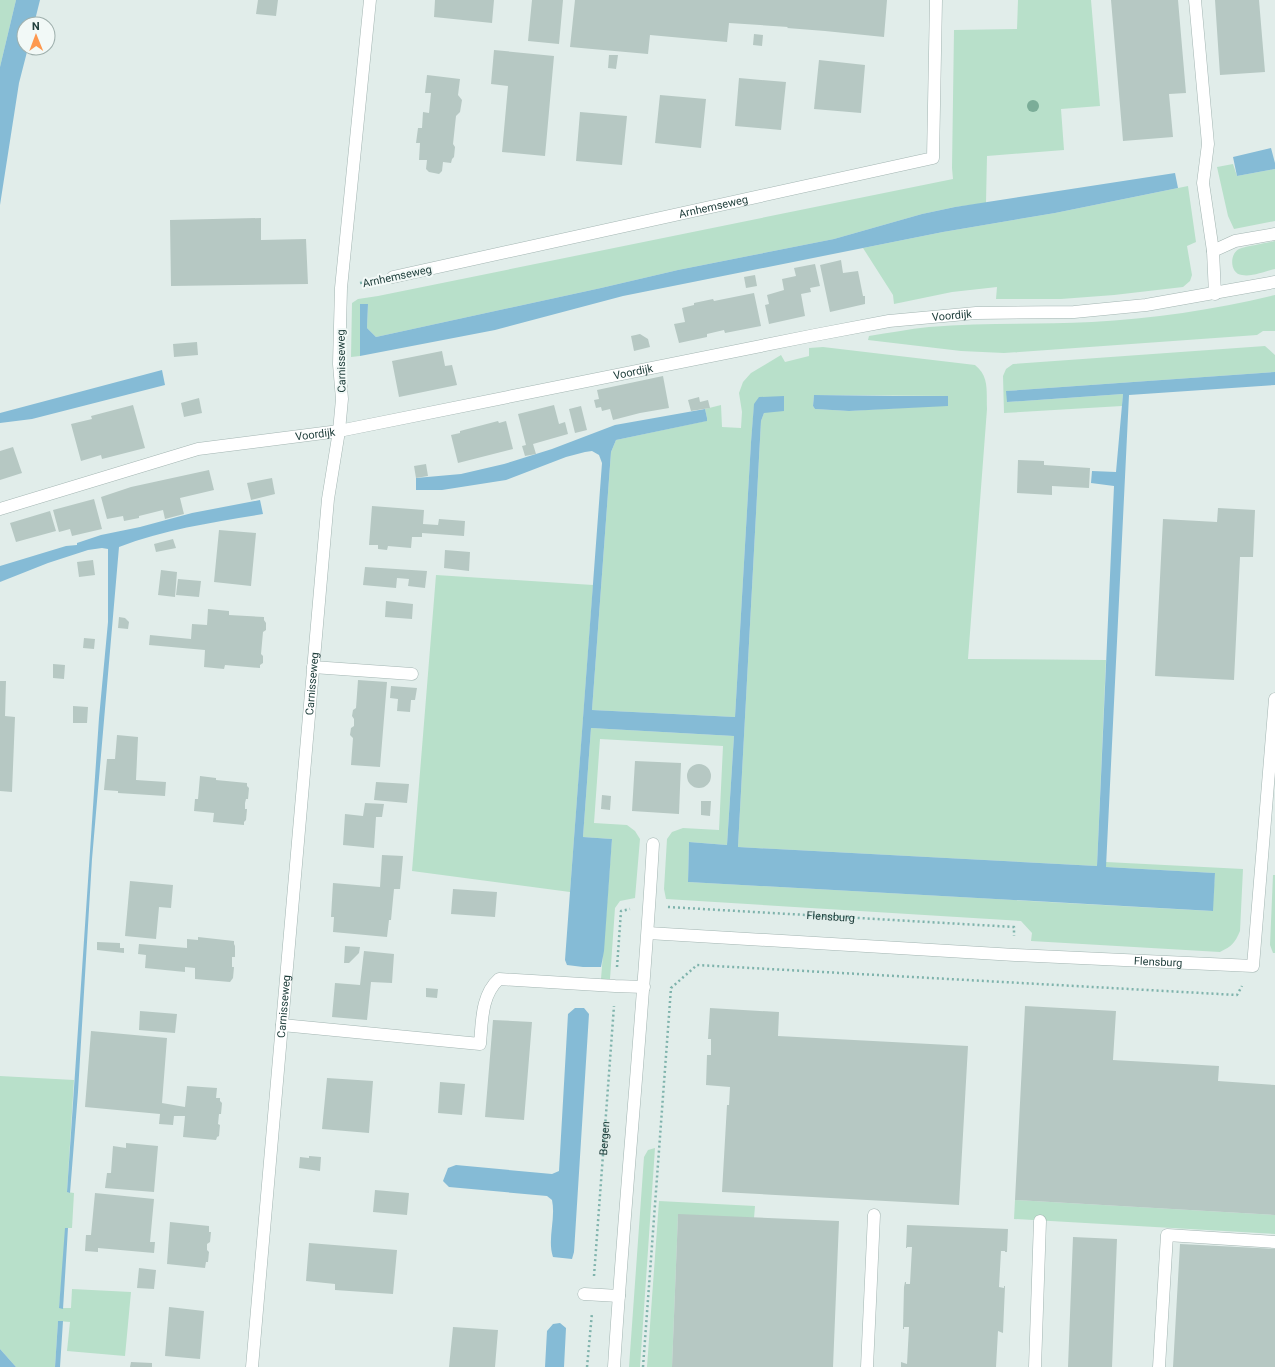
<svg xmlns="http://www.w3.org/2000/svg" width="1275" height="1367" font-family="Roboto,sans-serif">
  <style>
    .green { fill: #b8e0ca; fill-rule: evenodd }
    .water { fill: #85bbd6 }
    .building { fill: #b6c8c3 }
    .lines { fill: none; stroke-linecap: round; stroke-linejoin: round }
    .minor-casing { stroke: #a3b5b2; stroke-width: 13 }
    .path { stroke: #7fb3ac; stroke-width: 2.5; stroke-dasharray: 2 3; stroke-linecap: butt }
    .minor { stroke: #fff; stroke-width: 12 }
    .tree { fill: #7bad98 }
    .labels { text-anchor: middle; stroke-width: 4; stroke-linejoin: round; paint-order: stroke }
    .street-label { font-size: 11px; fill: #203f3c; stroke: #f2f9f7 }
  </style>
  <rect width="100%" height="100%" fill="#e1edea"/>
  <path class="green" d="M0 0H16L0 67Z
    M1018 0H1091L1100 106 1061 109 1064 150 987 156 986 203 955 207 922 214 834 239 678 270 601 288 376 337 367 328 368 304H360V356L351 357 352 303 358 299 378 296 953 179 952 168 954 30 1017 29Z
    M1233 164 1237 176 1275 169V221L1234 229 1228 216 1217 167Z
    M1188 186 1196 242 1187 246 1192 275 1190 281 1183 287 1114 295 1061 299H996L997 287 952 292 894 304 893 295 863 248 943 232 1055 213Z
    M1275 241V269C1265 271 1252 277 1242 275 1230 274 1229 254 1239 249 1246 246 1266 243 1275 241Z
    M1275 295V331H1263L1257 335 1004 353 961 351 868 340 869 336C889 333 909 329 929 327 983 322 1038 325 1092 322 1152 319 1217 309 1275 295Z
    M1265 346 1275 355V372L1007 391V402L1123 394 1122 406 1004 413 1003 376 1006 369 1013 364Z
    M823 347 975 365C990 377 986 392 987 409L968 659 1106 660 1097 866 738 847 761 421 764 413 754 407 751 442 735 717 592 710 611 452 616 440 706 421 707 418 705 409 721 405 722 427 741 428 742 412 739 393 743 382 751 373 781 355 785 362 809 356V348ZM814 395 948 396V405L849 411 815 409 813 406Z
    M436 575 593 585 570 892 412 871Z
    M591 728 734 736 727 845 689 842 688 882 1212 911 1215 873 1106 867V862L1243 869 1240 931C1235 943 1232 946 1220 952L1031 941 1032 933 1021 921 666 899 664 889 667 839 672 832 683 828 719 830 723 746 600 739 594 823 627 825 635 831 640 839 635 898 620 901 615 908 610 979H601L612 839 583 837Z
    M1273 875H1275V953H1273L1270 945Z
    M0 1076 74 1080 67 1192 74 1193 72 1228H67L59 1308H71L72 1289 131 1292 125 1356 67 1351 70 1322 58 1321 55 1367H16L0 1349Z
    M655 1148 640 1367H629L644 1157 648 1150Z
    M1015 1200 1275 1215V1234L1014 1219Z
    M659 1201 755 1206 754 1218 678 1215 672 1367H647Z"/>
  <path class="water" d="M16 0H40L34 24H24V48H28L19 83 0 205V67Z
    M1271 148 1275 163V169L1237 176 1233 157Z
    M1175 173 1178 188 1055 213 943 232 623 296 495 330 360 356V304H368L367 328 376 337 601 288 678 270 834 239 922 214 955 207Z
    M162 370 165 385 32 419 0 423V413Z
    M1275 372V385L1129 395 1106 867 1215 873 1213 911 688 882 689 842 727 845 734 736 591 728 583 837 612 839 604 951 601 967H583L567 965 565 960 570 892 602 463 599 455 592 451 585 452 566 457 506 480 442 490H416V478L461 474 504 464 552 449 615 425 705 409 707 418V421L616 440 611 452 592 710 735 717 751 442 754 404 759 397 784 396V411L764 413 761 421 738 847 1097 866 1114 486 1091 483 1092 471 1116 472 1123 394 1007 402 1006 391Z
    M814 395 893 396H948V406L849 411 815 409 813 406Z
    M260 500 263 514C215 522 165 529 119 547L92 859 78 1092 70 1193 67 1192 99 718 108 622V549L102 548 88 550 48 563 0 582V566L66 546 77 545V543L101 535 140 527 192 513Z
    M575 1008H584L589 1014 574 1252 572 1259 553 1257C547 1239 556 1219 552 1200L547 1196 449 1187 443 1181 448 1168 456 1165 552 1174 559 1171 568 1014Z
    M65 1228H68L63 1309 59 1308Z
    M58 1321H63L60 1367H55Z
    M560 1323 566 1328 564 1367H545L547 1331 553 1324Z
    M0 1349 16 1367H0Z"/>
  <path class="building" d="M258 0H278L276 16 256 14Z
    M435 0H494L492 23 434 17Z
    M532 0H563L559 44 528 41Z
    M575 0H887L884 37 825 31 787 28 788 27 729 23 727 42 650 35 648 54 570 47Z
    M1111 0H1178L1186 93 1169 94 1173 137 1123 141Z
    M1215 0H1259L1265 72 1220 75Z
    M754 34 763 35 762 46 753 45Z
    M494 50 554 56 545 156 502 152 508 86 491 84Z
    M609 55H618L616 69 608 68Z
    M819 60 865 65 861 113 814 109Z
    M427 75 460 79 458 95 462 100 460 112 456 116 453 144 455 147 454 157 452 159 451 163 443 162 442 171 439 174 429 172 426 169 427 160H419L420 143H416L418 128H422L423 112 429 113 431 93H425Z
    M739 78 786 82 781 130 735 126Z
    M660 95 706 99 701 148 655 143Z
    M580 112 627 116 622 165 576 161Z
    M261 218V240L306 239 308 284 171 286 170 220Z
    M841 260 843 273 858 271 863 296H865V304L830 312 820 265Z
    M815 264 820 286 810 288 811 292 801 294 805 316 769 324 765 305 769 304 767 295 784 290 782 279 796 276 794 268Z
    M755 275 757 286 746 288 744 277Z
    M754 293 761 326 725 333 724 330 707 334V337L679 343 674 324 685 322 682 308 694 305V303L713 299 714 301Z
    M640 334 648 339 650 347 634 351 631 336Z
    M197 342 198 355 174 357 173 344Z
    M442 351 445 366 452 365 457 385 399 397 392 361Z
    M663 376 669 408 640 413 613 420 610 409 602 411 601 407 596 408 594 400 599 399 597 390Z
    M699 397 700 402 708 400 710 408 691 411 688 400Z
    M199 398 202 413 184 417 181 403Z
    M133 405 145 448 102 459 101 455 81 461 71 424 92 419 91 416Z
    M554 405 559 424 565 422 568 434 533 444 536 454 525 456 522 446 526 445 518 414Z
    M581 406 587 430 575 433 569 409Z
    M498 421 499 423 506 421 513 449 458 463 451 435 460 433V431Z
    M13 447 22 473 0 480V451Z
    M1018 460 1044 461V465L1090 468 1089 488 1052 486V495L1017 493Z
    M426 464 428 476 416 478 414 466Z
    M209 470 214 490 180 498 184 514 165 519 163 510 139 516V518L124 521 123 516 107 519 101 497 131 487Z
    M272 478 275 494 251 500 247 483Z
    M94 499 102 529 72 536 70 529 59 532 53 510Z
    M372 506 424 510 423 524 438 525 439 519 465 521 464 536 422 533V537H412L411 548 388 546 387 550 378 549V545H369Z
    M1218 508 1255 510 1253 557H1240L1234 680 1155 676 1163 519 1217 522Z
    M50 511 56 531 16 542 10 523Z
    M219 530 256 533 251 586 214 582Z
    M173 539 176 548 156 552 154 544Z
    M445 550 470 552 469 571 444 568Z
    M93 560 95 575 79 577 77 562Z
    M365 567 427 571 425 588 408 586 409 579 397 578 396 588 363 585Z
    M161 570 177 572 175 597 158 595Z
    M178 579 201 581 199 597 176 595Z
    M386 601 413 604 412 619 385 617Z
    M208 609 229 611V615L264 617V620L266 623V630L263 632 261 654 263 656V663L260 665V668L225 665 224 669 204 667 205 650 149 645 150 635 191 639 192 624 207 625Z
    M119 617 125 618 129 622 128 629 118 628Z
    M84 638 95 639 94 649 83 648Z
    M53 664 65 665 64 679 53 678Z
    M358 680 387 682 380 767 351 765 353 738 350 735 351 728 354 726V719L352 716 353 710 356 708Z
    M0 681H6L5 716 15 717 12 792 0 791Z
    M391 686 417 688 415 700H411L410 712 397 711 398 699 390 698Z
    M73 706 88 707 87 723H73Z
    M117 735 138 737 136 780 166 782 165 796 118 793V791L104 790 107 759H115Z
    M635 761 681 763 679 814 632 811Z
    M687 776a12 12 0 1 1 24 0a12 12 0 1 1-24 0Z
    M200 776 216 778V780L247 783V786L249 788 248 799H246L245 803V809H247L246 820 244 822V825L213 822 214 813 194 811 195 799H198Z
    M376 782 409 784 407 803 374 800Z
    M602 795 611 796 610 810 601 809Z
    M701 801H711L710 816 701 815Z
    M365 803 384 804 382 817H376L374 848 343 845 345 814 363 816Z
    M382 855 403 856 400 889H394L391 920H389L387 937 333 932 334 917H331L333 883 380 887Z
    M130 881 173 885 171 908 159 907 156 939 125 936Z
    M453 889 497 892 495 917 451 914Z
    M198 937 234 941V944L235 946V957H232V967H234L233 978 230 982 195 979V968L185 967V972L145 968 146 955 138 954 139 944 187 948V939L198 940Z
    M97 942 120 943V948H124V953L97 950Z
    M345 946 360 947 359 953 349 963H344Z
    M364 951 394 954 392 983 371 982 367 1020 332 1017 335 983 360 985Z
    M426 988 438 989 437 998 426 997Z
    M1025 1006 1116 1011 1113 1060 1219 1066 1218 1081 1275 1085V1215L1015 1200Z
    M710 1008 779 1012 778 1036 968 1046 959 1205 722 1192 727 1105H729L730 1087 706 1085 707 1055H711V1039H708Z
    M140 1011 177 1014 175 1033 139 1030Z
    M493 1020 532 1022 524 1120 485 1117Z
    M91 1031 167 1038 162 1103 185 1107 187 1086 217 1088 216 1098H220V1101L222 1103 221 1114H219L218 1124 220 1125 219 1136 217 1137 216 1140 183 1137 185 1116H174L173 1125 159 1124 160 1114 85 1107Z
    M327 1078 373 1081 369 1133 322 1129Z
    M440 1082 465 1084 462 1115 438 1113Z
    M126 1143 158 1146 154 1192 105 1188 107 1173H111L113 1146 126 1148Z
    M309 1156 321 1157 320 1171 299 1168 300 1157 309 1158Z
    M375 1190 409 1193 407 1215 373 1212Z
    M95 1193 154 1199 150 1242H155L154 1253 98 1248V1252L85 1251 86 1235H91Z
    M678 1214 839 1221 833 1367H672Z
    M170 1222 209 1226V1232H211L210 1242 207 1244V1250L209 1252 208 1262H206L205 1268 167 1264Z
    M907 1225 1008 1229 1007 1252H1005V1251H1001L999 1287 1004 1288V1286H1005L1003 1333 998 1331 996 1367H901V1362L907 1364 909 1327H904V1329H903L904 1287 905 1282H906V1284H910L912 1247H907V1248H906Z
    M1073 1237 1117 1239 1112 1367H1068Z
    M309 1243 397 1250 393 1294 335 1290V1284L306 1281Z
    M1180 1244 1275 1249V1367H1173Z
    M139 1268 156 1270 154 1289 137 1288Z
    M169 1307 204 1311 200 1359 165 1356Z
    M453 1327 498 1330 495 1367H449Z
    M131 1362 152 1363V1367H130Z"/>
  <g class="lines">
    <defs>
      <g id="minor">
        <path d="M1195 0 1208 144 1203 183 1213 251"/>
        <path id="s3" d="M393 277 933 158 936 0"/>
        <path d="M1215 294 1213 251 1235 241 1275 234"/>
        <path id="s4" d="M0 509 198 449 339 431 815 335 889 321 976 313 1074 312 1146 305 1275 282"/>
        <path d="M313 667 412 674"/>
        <path id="s5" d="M648 933 1015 955 1253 966 1275 699"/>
        <path d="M282 1025 480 1044C482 1022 481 995 499 979L615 986 644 987"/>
        <path d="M584 1294 619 1296"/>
        <path id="s6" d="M252 1367 328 499 339 431 342 399 339 364 341 288 370 0"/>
        <path d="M614 1367C625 1193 643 1019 653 844"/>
        <path d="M867 1367 874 1215"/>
        <path d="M1035 1367 1040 1221"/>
        <path d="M1159 1367 1167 1235 1275 1242"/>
      </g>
    </defs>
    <use href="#minor" class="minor-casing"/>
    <g class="path">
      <path d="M360 283 375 280"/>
      <path id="s1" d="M668 907 1014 927V936"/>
      <path d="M617 967 621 911 630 909"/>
      <path id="s2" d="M594 1276 614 1006"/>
      <path d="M587 1367 592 1313"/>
      <path d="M643 1367 671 988 697 965 1237 995 1242 986"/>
    </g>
    <use href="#minor" class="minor"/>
  </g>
  <circle class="tree" cx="1033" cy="106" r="6"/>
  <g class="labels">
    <g class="street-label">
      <text dy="4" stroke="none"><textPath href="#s3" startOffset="328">Arnhemseweg</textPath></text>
      <text transform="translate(397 276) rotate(-12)" y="4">Arnhemseweg</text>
      <text dy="4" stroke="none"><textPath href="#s4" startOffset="973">Voordijk</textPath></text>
      <text transform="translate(341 361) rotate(-91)" y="4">Carnisseweg</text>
      <text dy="4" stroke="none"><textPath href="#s4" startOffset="649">Voordijk</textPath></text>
      <text dy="4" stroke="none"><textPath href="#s4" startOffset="325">Voordijk</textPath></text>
      <text dy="4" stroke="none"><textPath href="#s6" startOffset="686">Carnisseweg</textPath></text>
      <text dy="4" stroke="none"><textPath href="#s1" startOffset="163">Flensburg</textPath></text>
      <text dy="4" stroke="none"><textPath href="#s5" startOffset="511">Flensburg</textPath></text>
      <text dy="4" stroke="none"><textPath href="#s6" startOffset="362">Carnisseweg</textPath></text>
      <text dy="4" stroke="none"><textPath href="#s2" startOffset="138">Bergen</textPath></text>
    </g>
  </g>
  <g transform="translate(36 36) rotate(359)"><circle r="19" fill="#f2f9f7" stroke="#9eafac"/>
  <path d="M0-3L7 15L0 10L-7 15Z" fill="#fd984f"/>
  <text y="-6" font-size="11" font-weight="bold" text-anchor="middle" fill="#203f3c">N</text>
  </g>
</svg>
